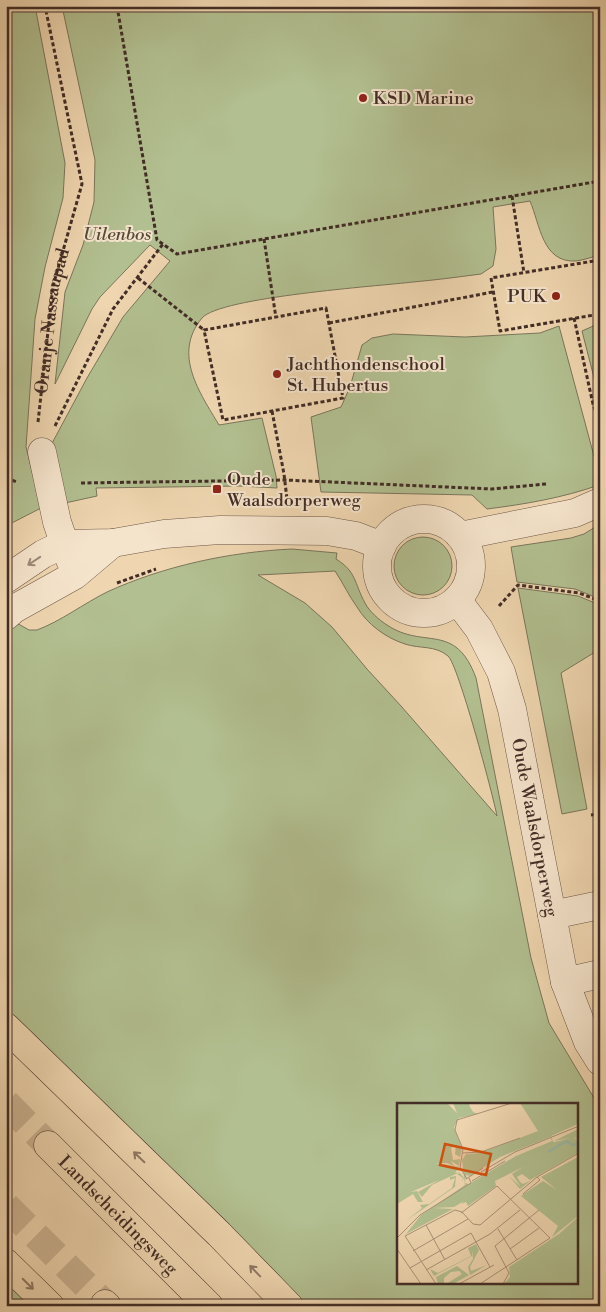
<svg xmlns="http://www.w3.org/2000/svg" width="606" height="1312" font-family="'Libre Bodoni',serif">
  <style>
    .green { fill: #b2bf90; stroke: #7a765b; fill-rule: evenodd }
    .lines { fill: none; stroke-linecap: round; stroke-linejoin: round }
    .major-tunnel { stroke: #ccb494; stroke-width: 28; stroke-dasharray: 28 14; stroke-linecap: butt }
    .minor-casing { stroke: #6d5748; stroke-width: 29 }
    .major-casing { stroke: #422d26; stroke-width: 29 }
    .path { stroke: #422d26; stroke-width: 3; stroke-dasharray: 4 2.5; stroke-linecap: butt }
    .minor { stroke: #f5e4cc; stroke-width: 28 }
    .major { stroke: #efd6b0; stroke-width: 28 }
    .oneway { stroke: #9c8879 }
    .oneway2 { stroke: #907964 }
    .poi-dot { fill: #8f2418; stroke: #f5e4cc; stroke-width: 2 }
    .labels { text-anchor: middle; stroke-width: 4; stroke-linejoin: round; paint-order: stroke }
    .poi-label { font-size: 18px; fill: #422d26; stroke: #f5e4cc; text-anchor: start }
    .park-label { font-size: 18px; font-style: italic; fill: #584a3b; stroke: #f5e4cc }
    .street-label { font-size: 18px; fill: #422d26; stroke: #f5e4cc }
    .inset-river { fill: none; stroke: #9bbaa6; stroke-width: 2.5 }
    .inset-road { fill: none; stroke: #aa9279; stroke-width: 1 }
    .view { fill: #cf5210; fill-opacity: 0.15; stroke: #cf5210; stroke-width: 2.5 }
    .inset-edge { fill: none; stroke: #422d26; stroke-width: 2.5 }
  </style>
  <rect width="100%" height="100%" fill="#efd6b0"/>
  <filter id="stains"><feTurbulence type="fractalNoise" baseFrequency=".004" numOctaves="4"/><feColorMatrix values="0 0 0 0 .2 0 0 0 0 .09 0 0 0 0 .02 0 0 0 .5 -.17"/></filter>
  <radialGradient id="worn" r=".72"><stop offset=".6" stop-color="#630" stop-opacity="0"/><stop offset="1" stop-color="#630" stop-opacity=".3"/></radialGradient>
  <path class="green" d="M6 6H35L65 163 63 198 45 267 35 319 26 447 41 508 6 526Z
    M62 6H600V255C592 257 584 260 576 261 542 263 540 224 530 201L493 207 496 249 493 266 481 274C458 277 436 280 413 282 379 286 220 297 202 318 172 354 200 393 219 425L262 418 276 476 277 488 239 486 96 488 97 496 65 503 50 447 87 378 123 317 170 261 150 245 100 297 92 309 55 384 65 292 83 245 94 202 95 160Z
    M600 323V401L582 331Z
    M559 326 598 471 599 485C562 498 526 504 487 509L472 495 321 492 311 417 341 407 350 387 362 345 372 338 393 334 465 337 540 333Z
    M600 524V599L575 589 517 582 511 547 571 538 584 534Z
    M394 566a29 29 0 1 1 58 0a29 29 0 1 1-58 0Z
    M292 549 337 553 336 559C357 572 354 583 365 603 369 611 379 620 387 625 424 650 455 621 476 678L531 958 549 1023 600 1108V1306H308L6 1011V629L15 622 29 630H37C61 621 83 604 107 592 164 566 229 552 292 549ZM335 571C343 583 349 596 357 607 367 624 386 638 405 644 420 649 435 645 448 656 458 664 493 795 497 816L401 706 367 669 332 627 305 603 258 575ZM398 1104H577V1283H398Z
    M518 588 578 596 600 605V649L561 673 587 809 562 814Z
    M6 1274 38 1306H15L6 1297Z"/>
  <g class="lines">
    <path class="major-tunnel" d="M6 1103 48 1145
      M6 1206 105 1304"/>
    <defs>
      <g id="minor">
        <path d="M42 452 57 522 70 560"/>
        <circle cx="424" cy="566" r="47"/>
        <path d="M460 536 575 513 600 502"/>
        <path d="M6 579 43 554 64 544 113 543 164 534 220 530 327 531 356 536 382 546"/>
        <path id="s2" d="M457 600 479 629 501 672 512 709 565 982 588 1042 600 1061"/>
        <path d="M6 616 14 609 75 575 113 543"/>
        <path d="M552 915 600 905"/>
        <path d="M565 982 600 974"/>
      </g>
      <g id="major">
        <path d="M6 1027 219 1234 289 1306"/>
        <path id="s3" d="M48 1145 209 1306"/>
        <path d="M6 1263 50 1306"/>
        <path d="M105 1304 107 1306"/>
      </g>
    </defs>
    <use href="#minor" class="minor-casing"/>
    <use href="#major" class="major-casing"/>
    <g class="path">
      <path d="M117 6 157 240 177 254 600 181"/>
      <path d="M512 196 524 273"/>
      <path d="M264 239 276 318"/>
      <path d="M600 260 491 278 500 331 600 314"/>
      <path d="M138 278 204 330"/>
      <path d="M326 308 343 398 223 420 204 330Z"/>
      <path d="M574 318 593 404 600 425"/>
      <path d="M329 323 493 292"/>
      <path d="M272 411 284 474 287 499"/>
      <path id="s1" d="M38 422 53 286 82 184 45 6"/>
      <path d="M55 426 113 309 163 244"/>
      <path d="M6 478 17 482"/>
      <path d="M81 483 285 480 492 489 546 484"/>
      <path d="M117 583 156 569"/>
      <path d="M499 606 518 585 579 593 600 601"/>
      <path d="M591 815 600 814"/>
    </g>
    <use href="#minor" class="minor"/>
    <use href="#major" class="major"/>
  </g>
  <defs><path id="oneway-shaft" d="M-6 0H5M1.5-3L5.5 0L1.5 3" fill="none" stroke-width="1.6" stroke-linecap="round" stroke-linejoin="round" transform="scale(1.25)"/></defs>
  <use class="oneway" href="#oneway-shaft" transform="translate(34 561) rotate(146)"/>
  <g class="oneway2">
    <use href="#oneway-shaft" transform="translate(139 1157) rotate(-136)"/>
    <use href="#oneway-shaft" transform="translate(255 1271) rotate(-134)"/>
    <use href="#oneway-shaft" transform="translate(28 1284) rotate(45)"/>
  </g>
  <g class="poi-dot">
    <circle cx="363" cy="98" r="5"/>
    <circle cx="556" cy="296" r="5"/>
    <circle cx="277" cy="374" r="5"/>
    <rect x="212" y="484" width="10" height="10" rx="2.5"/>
  </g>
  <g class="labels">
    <g class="poi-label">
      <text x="373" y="104">KSD Marine</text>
      <text x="546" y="302" text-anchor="end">PUK</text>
      <text x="287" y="370">Jachthondenschool<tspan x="287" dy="21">St. Hubertus</tspan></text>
      <text x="227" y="485">Oude<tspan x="227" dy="21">Waalsdorperweg</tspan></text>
    </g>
    <g class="park-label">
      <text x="117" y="240">Uilenbos</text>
    </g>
    <g class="street-label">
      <text dy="6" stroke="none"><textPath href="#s1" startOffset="102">Oranje Nassaupad</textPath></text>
      <text dy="6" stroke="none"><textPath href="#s2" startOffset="244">Oude Waalsdorperweg</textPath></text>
      <text dy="6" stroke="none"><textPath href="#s3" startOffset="99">Landscheidingsweg</textPath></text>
    </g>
  </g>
  <g transform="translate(397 1103)">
    <rect width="181" height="181" fill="#efd6b0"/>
    <path d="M0 0H50L60 10 56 0H74L72 2 76 9 81 11 62 15 57 24 65 45 63 54 58 51 59 42 54 45 56 57 63 56 62 63 54 58 57 63 50 60H39L62 64 58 70 63 69 35 82 25 94 21 89 42 77 14 89 20 88 26 99H21L16 91 0 101ZM123 0H181V21L154 33 156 39H158L173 35 157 38 181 26V35H175L181 36V50L133 77 125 71 120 74 123 79 126 81 133 78 123 86 112 73 124 84 115 71 126 64 98 78 99 83 71 103 69 99 64 101 67 98 57 104 36 105 56 106 9 131 24 112 68 82 65 57 69 51 83 50 141 28ZM153 34 155 38 119 53 72 81 68 80 69 72 73 73 103 54ZM181 54V113L155 134 161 123 124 93 146 78 160 87 144 74ZM63 70 67 75 65 79 10 117 25 105 23 102 32 101 55 85 58 75 53 77V74L59 73 58 84 65 79 66 75 60 71ZM181 114V181H107L113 174 112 164 162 131ZM79 141 82 147 73 164 74 168 90 162 73 172 71 164 76 156 75 147V153L37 173 33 166 41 170 74 153 71 145ZM60 163 72 172 56 181H49L65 171 62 168 54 169 47 175V180L41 181 39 174Z" fill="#b2bf90" fill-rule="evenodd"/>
    <path class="inset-river" d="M151 49 170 38 175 42 182 40"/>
    <path class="inset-road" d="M66 50 84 49 123 35M84 69 118 49 182 23M69 76 86 65M70 76 63 64 66 46 58 27 60 17 115 0M75 78 108 58M126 91 143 77 140 74M64 110 100 83 153 135 83 181M29 122 48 157M101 126 120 157M8 133 58 107 65 109 76 121 83 122 140 74 182 50M8 133 39 181M0 135 23 112 74 80 72 75M0 146 24 181M113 146 142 125M16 148 71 116M13 165 74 130 93 164M29 167 93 131 123 107M62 181 97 162M106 181 112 170 98 143 142 107"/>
    <path class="view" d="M48 41 94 51 89 72 43 62Z"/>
    <rect width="181" height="181" class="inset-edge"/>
  </g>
  <rect width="606" height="1312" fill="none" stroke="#efd6b0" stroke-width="25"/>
  <rect x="8" y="8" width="591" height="1297" fill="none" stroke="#422d26" stroke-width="2.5"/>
  <rect x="12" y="12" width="581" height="1287" fill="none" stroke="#422d26"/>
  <rect width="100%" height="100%" filter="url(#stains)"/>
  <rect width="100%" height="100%" fill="url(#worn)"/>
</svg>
